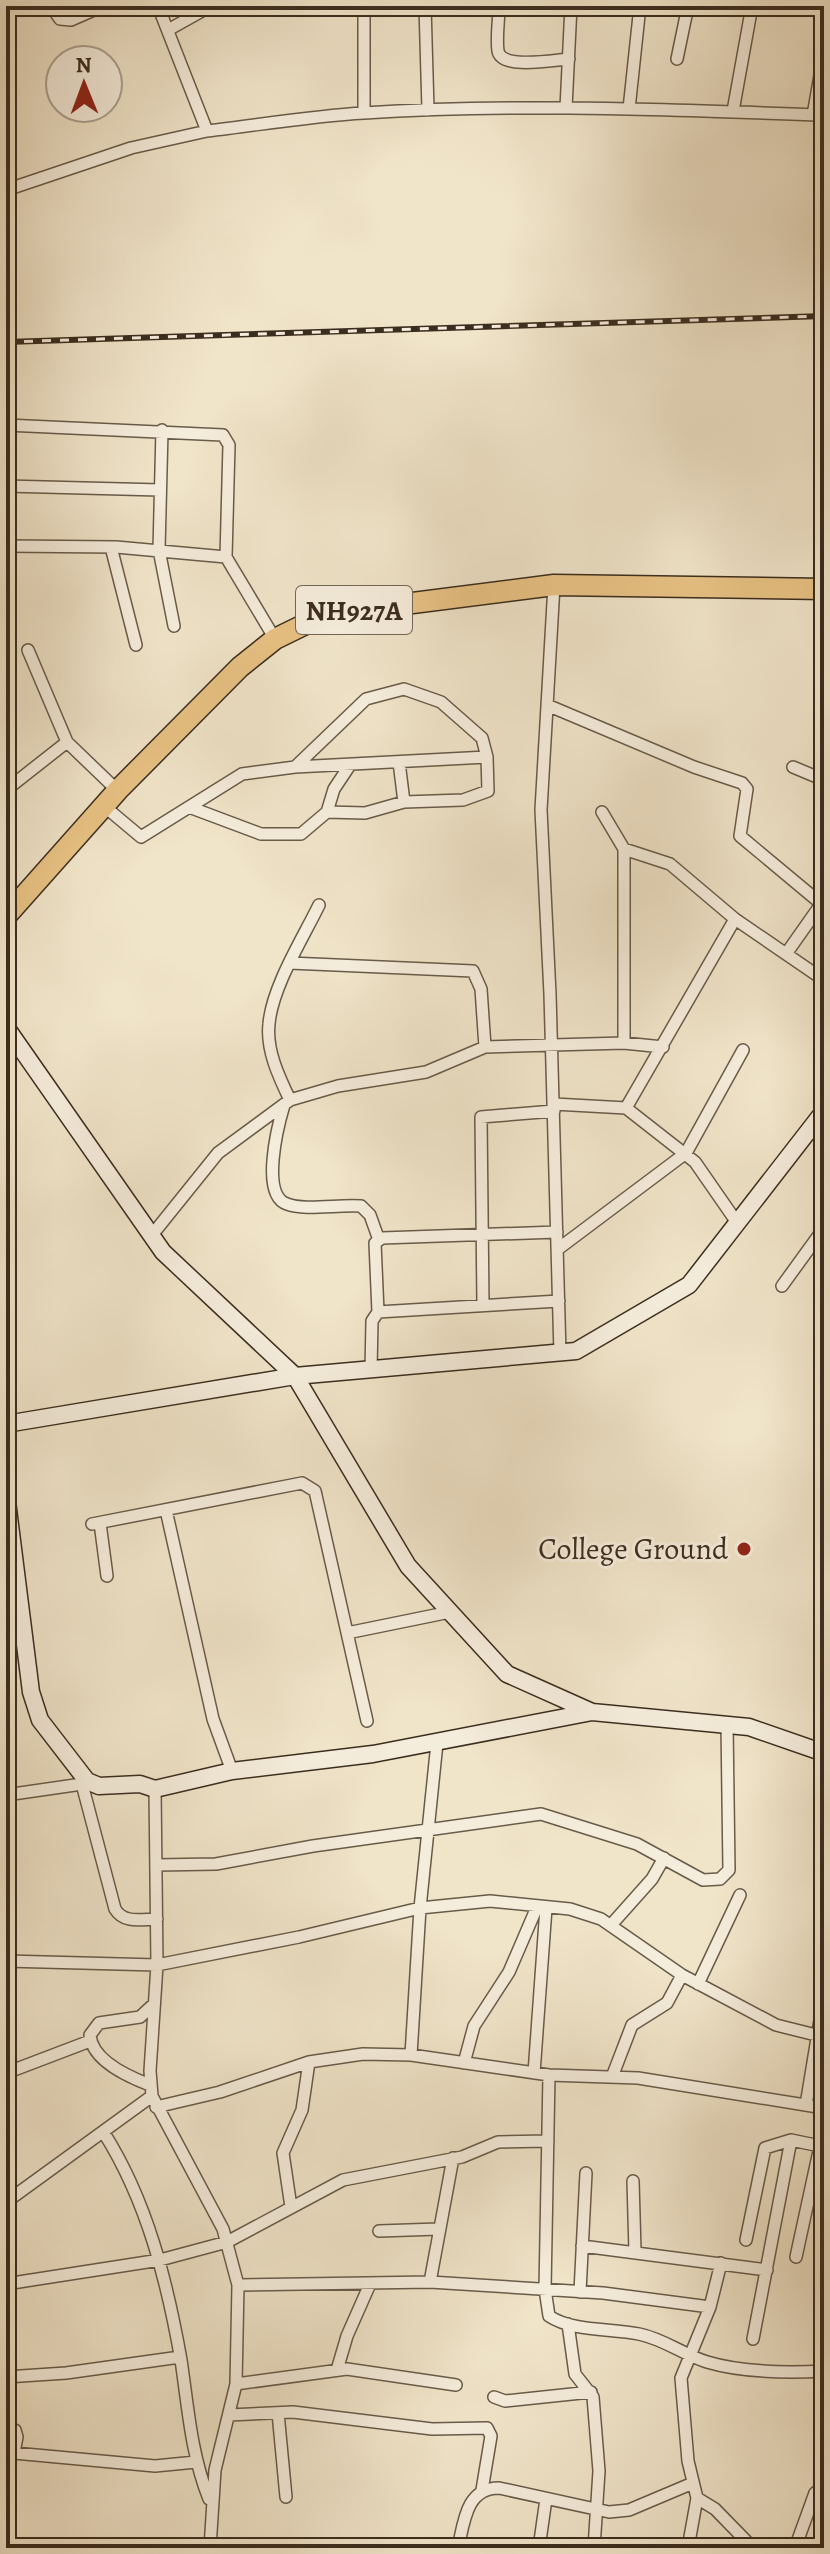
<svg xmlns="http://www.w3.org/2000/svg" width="830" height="2554" font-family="Alegreya,serif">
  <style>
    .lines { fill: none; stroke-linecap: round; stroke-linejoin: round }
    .minor-casing { stroke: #685b49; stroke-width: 14 }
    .secondary-casing { stroke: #3b2d1e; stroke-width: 19 }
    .trunk-casing { stroke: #3b2d1e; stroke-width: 23 }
    .minor { stroke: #f5eddc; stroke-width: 11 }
    .secondary { stroke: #f5eddc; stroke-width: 16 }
    .trunk { stroke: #e8c284; stroke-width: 20 }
    .rail-casing { stroke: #3b2d1e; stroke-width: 6 }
    .rail { stroke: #f5eddc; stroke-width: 3; stroke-dasharray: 9; stroke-linecap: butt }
    .poi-dot { fill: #8f2418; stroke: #f5eddc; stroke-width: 3 }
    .labels { text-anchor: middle; stroke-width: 6; stroke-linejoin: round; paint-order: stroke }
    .shield { fill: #f5eddc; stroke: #736757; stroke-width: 2 }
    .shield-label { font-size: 28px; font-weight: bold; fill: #3b2d1e }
    .poi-label { font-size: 30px; fill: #3b2d1e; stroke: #f5eddc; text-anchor: end }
  </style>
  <rect width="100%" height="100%" fill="#f0e4c9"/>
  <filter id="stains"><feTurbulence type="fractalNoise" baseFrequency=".0025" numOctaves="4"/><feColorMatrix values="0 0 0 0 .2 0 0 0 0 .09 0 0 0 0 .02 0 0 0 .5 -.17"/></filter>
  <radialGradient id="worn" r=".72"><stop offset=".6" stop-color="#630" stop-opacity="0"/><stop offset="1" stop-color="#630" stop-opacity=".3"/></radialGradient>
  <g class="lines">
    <defs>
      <path id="minor" d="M51 6 60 19 71 20 103 6
        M364 6V113
        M425 6 428 110
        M499 6C499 20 496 37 498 51 502 70 553 60 569 59
        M425 8 571 6
        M168 30 211 6
        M677 59 688 6
        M566 108 571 6
        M629 109 640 6
        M733 111 752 6
        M813 115 824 53
        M207 131C259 125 311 116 364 113 517 103 671 110 824 115
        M6 190 131 148 207 131 158 6
        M6 425 223 435 229 445 226 557 275 639
        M162 430 159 550 174 626
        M6 486 160 490
        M6 546 116 547 226 557
        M111 547 136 645
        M554 585 541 810 550 994 560 1354
        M28 650 67 742
        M547 705 694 767 742 783 747 789 740 836 824 906
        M399 762 404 802
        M793 767 824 780
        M6 790 67 742 120 793
        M189 807 261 834H301L327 812 365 813 404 802 463 800 488 791 487 757
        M110 811 141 837 242 774 295 767 366 699 404 689 441 702 482 738 487 757 295 767
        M327 812 334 789 350 765
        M602 812 624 849V1043
        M624 849 670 864 735 919 824 980
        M786 954 824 900
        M290 963 473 971 481 989 485 1047
        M290 1100C279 1077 266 1050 269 1024 272 987 303 938 319 905
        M554 1104 626 1108 695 1162 738 1224
        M284 1105C278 1125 260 1195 287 1204 304 1211 340 1204 361 1206L370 1215 379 1240
        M626 1108 735 919
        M152 1235 218 1153 290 1100 338 1086 426 1072 485 1047 624 1043 663 1047
        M558 1249 686 1153 743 1050
        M782 1286 824 1228
        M483 1305 481 1117 554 1111
        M378 1312 375 1243 382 1238 557 1232
        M371 1370 372 1321 378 1312 559 1301
        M166 1510 213 1719 232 1771
        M100 1523 107 1576
        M92 1524 302 1483 315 1491 367 1721
        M347 1633 450 1612
        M82 1784 115 1909C124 1924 141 1919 157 1919
        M155 1789 157 1965 150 2071 152 2096 223 2229 238 2285 236 2384 215 2470 210 2548
        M6 1795 82 1784 87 1781
        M157 1865 216 1864 313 1846 541 1814 637 1844 703 1880 720 1879 729 1870 727 1724
        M611 1925 652 1879 664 1858
        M6 1961 157 1965 299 1937 420 1908 490 1901 570 1909 601 1919 682 1975 776 2025 824 2037
        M698 1984 740 1895
        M411 2055 420 1908 437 1743
        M464 2063 474 2026 509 1972 537 1907
        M6 2073 90 2041
        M534 2073 546 1908
        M549 2075 545 2289 549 2316C573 2332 611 2328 639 2334 664 2339 684 2355 707 2362 744 2373 786 2373 824 2371
        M612 2077 632 2025 667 2003 682 1975
        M150 2085C129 2077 92 2061 90 2035L99 2023 140 2017 154 2004
        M806 2105 824 1996
        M156 2107 220 2092 309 2062 363 2054 411 2055 549 2075 638 2078 824 2108
        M104 2133C147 2201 167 2281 181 2360 188 2407 191 2454 209 2499
        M633 2181 635 2251
        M6 2202 152 2096
        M291 2207 283 2153 302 2110 309 2062
        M379 2231 438 2229
        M746 2240 765 2148 791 2140 820 2146
        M582 2246 767 2270
        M796 2257 824 2128
        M430 2282 453 2158
        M6 2284 160 2260 227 2242 343 2180 462 2157 498 2142 548 2141
        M238 2285 430 2282 603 2293 710 2307
        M580 2292 586 2173
        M568 2324 575 2374 593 2397 599 2471 594 2548
        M753 2339 791 2140
        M337 2370 347 2336 370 2284
        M6 2377 66 2373 180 2357
        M236 2384 347 2369 456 2385
        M494 2397 505 2401 591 2392
        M278 2413 286 2497
        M229 2415 293 2412 432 2429 487 2428 491 2436 482 2490
        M6 2428 15 2430 17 2437 14 2453 155 2466 196 2462
        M697 2498 715 2509 753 2548
        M458 2548C464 2522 466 2488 499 2488L609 2512 629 2510 693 2483
        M539 2548 546 2499
        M688 2548 697 2498 688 2461 681 2378 710 2307 721 2263
        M795 2548 815 2493 824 2486"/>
      <path id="secondary" d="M6 1027 163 1252 295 1376 408 1566 507 1674 592 1712 749 1727 824 1753
        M6 1424 295 1376 576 1351 689 1285 824 1111
        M6 1493 31 1692 40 1720 87 1781 99 1786 140 1784 155 1789 232 1771 373 1754 592 1712"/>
      <path id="trunk" d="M6 916 118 790 240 667 275 639 326 614 554 585 824 589"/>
    </defs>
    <use href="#minor" class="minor-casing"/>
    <use href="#secondary" class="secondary-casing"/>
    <use href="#trunk" class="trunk-casing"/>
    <use href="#minor" class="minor"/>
    <use href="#secondary" class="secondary"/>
    <use href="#trunk" class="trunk"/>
    <defs>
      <path id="rail" d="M6 342 824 316"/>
    </defs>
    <use href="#rail" class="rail-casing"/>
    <use href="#rail" class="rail"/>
  </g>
  <circle class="poi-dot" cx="744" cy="1549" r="8"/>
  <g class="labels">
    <rect class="shield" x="296" y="586" width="116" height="48" rx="6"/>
    <g class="shield-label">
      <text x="354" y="620">NH927A</text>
    </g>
    <g class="poi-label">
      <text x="728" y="1559">College Ground</text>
    </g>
  </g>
  <rect width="830" height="2554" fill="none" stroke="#f0e4c9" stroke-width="32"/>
  <rect x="8" y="8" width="814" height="2538" fill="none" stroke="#3b2d1e" stroke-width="4"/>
  <rect x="16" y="16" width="798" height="2522" fill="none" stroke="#3b2d1e" stroke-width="2"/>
  <g transform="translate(84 84) rotate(359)"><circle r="38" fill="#f5eddc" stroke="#aba090" stroke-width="2"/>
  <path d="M0-6L14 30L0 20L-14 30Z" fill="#8f2418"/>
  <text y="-12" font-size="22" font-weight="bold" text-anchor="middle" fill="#3b2d1e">N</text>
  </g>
  <rect width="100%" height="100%" filter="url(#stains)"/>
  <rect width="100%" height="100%" fill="url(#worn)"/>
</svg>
